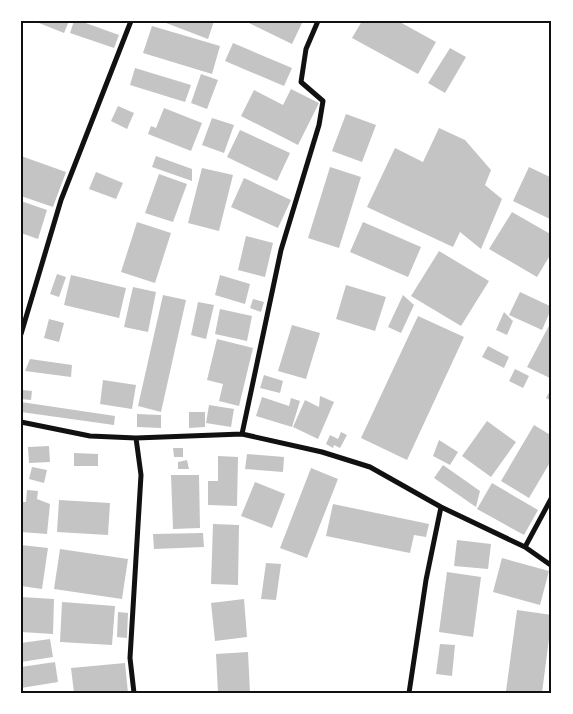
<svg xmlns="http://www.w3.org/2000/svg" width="573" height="714" font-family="Barlow,sans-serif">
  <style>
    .building { fill: #c4c4c4 }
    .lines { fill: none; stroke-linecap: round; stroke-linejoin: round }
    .minor { stroke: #111; stroke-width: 5 }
    .neatline { fill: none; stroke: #111; stroke-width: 2 }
  </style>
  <rect width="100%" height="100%" fill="#fff"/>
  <path class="building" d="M34 21H69L64 33Z
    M74 21H80L119 35 114 48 70 33Z
    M161 21H214L208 39Z
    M245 21H303L292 44Z
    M362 21H398L436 42 418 74 352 38Z
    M152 26 220 46 212 74 143 53Z
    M233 43 292 68 284 86 225 61Z
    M450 48 466 57 445 93 428 83Z
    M135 68 191 85 185 102 130 85Z
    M201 74 218 80 207 109 191 103Z
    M291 89 319 103 298 145 241 116 254 90 283 105Z
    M118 106 134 113 127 129 111 121Z
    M164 108 202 123 191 151 148 134 151 126 156 128Z
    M346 114 376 125 362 162 332 151Z
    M212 118 234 125 224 153 202 145Z
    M439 128 465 140 491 170 485 185 502 199 481 249 460 232 453 247 367 207 395 148 423 162Z
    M240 130 290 153 277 181 227 157Z
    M21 156 66 172 53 207 21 196Z
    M156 156 192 169V181L152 167Z
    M330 167 361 177 339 248 308 238Z
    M529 167 552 178V220L513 201Z
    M202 168 233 175 219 231 188 223Z
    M96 172 123 183 116 199 89 189Z
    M159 174 187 184 173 222 145 213Z
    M244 178 291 200 278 228 231 207Z
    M21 201 47 210 38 239 21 233Z
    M512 212 552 235V252L537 277 489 249Z
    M137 222 171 233 155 283 121 272Z
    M363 222 421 247 408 277 350 252Z
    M246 236 273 243 265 277 238 270Z
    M439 251 489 281 461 326 411 296Z
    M57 274 66 277 59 297 50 294Z
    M71 275 126 288 119 318 64 305Z
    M220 275 250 284 245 304 215 295Z
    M346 285 386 297 375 331 336 319Z
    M133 287 156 292 148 332 124 327Z
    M520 292 552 307 542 330 509 315Z
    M163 295 186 300 161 412 138 406Z
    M403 295 414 305 401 333 388 327Z
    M253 299 264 302 261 312 250 308Z
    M198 302 214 305 206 339 191 335Z
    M220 309 252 316 247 341 215 334Z
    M504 312 513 321 507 335 496 330Z
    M418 316 464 337 407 460 361 438Z
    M49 319 64 323 59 342 44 338Z
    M552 320V379L527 367Z
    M292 325 320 333 306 379 278 371Z
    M217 339 253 348 239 406 219 401 223 384 207 380Z
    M488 346 509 357 504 368 482 357Z
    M30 359 72 365 71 377 25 371Z
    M515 369 529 376 523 388 509 381Z
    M264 375 283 381 280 393 260 388Z
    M103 380 136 385 132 409 100 404Z
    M552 387V401L546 398Z
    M22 390 32 391 31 400 21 399Z
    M320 396 334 402 318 439 293 427 305 400 319 407Z
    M262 397 289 406 291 398 300 401 292 427 256 416Z
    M21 402 115 416 114 425 21 412Z
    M209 405 234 409 231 427 206 423Z
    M189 412H205V427L189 428Z
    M137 414 161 415V428L137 427Z
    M487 421 516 442 491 477 462 456Z
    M534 425 552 436V459L529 498 501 481Z
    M341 432 347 435 340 448 334 445 333 448 326 444 330 435 338 439Z
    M439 440 458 452 450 465 433 456Z
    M49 446 50 462 29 463 28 447Z
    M173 448H183V457H174Z
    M74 453 98 454V466H74Z
    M247 454 284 457 283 472 245 469Z
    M218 456 238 457 237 506 208 505V481H218Z
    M187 460 189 469H178V462Z
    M443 465 480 491 476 507 434 478Z
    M32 467 47 470 44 483 29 479Z
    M311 468 338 479 307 558 280 548Z
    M171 475H199L200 528 173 529Z
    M255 482 285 494 272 528 241 516Z
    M492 483 538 510 524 535 477 509Z
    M27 490 38 491 37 499 50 504 47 534 21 532V502H26Z
    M59 500 110 503 108 535 57 532Z
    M333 504 429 524 426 537 414 535 410 553 326 536Z
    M213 524 239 525 238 585 211 584Z
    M203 533 204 547 154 549 153 534Z
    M457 540 491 544 488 569 454 566Z
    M21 545 48 548 42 589 21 586Z
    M60 549 128 559 122 599 54 589Z
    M502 558 549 571 540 605 493 592Z
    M266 563 281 564 276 600 261 599Z
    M447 572 481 577 473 637 439 632Z
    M21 597 54 599 53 634 21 632Z
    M244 599 247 637 215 641 211 603Z
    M62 602 115 606 112 645 60 642Z
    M517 610 552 615 542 693 506 691Z
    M118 612 128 613 127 638 117 637Z
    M50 639 53 657 21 662V643Z
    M440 644 455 645 452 676 436 674Z
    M248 652 250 693H218L216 654Z
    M55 662 58 682 21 688V667Z
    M125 663 128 693H74L71 668Z"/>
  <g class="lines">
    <path class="minor" d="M21 334 61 200 131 21
      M21 422 90 436 136 438 242 434 322 452 370 467 441 507 525 547 552 566
      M242 434 281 250 319 125 323 101 301 82 306 49 318 21
      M525 547 552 497
      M134 693 130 658 141 475 136 438
      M409 693 426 580 441 507"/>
  </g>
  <rect width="573" height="714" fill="none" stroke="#ffffff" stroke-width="45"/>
  <rect x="22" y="22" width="528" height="670" class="neatline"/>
</svg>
